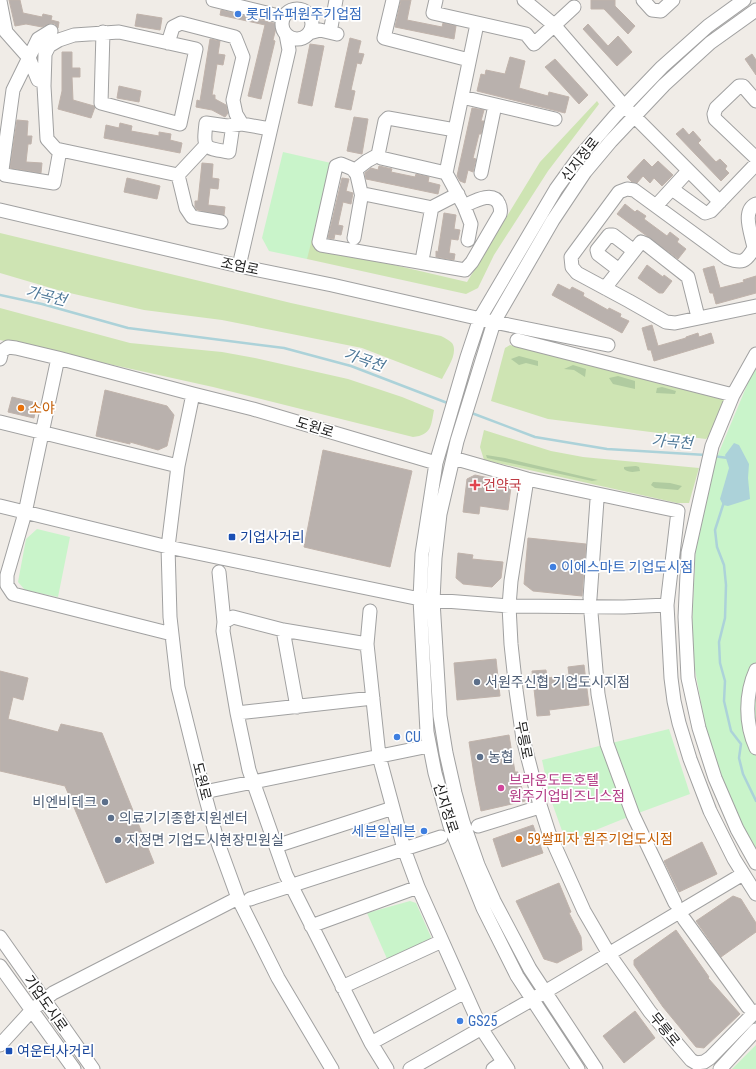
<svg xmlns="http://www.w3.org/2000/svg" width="756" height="1069" font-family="'Roboto Condensed','Noto Sans KR',sans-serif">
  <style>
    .grass { fill: #cee4b3 }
    .forest { fill: #b0cba0 }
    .park { fill: #c9f4ca }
    .water { fill: #acd2d9 }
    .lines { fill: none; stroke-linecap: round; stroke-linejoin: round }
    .stream { stroke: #acd2d9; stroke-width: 2.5 }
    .building { fill: #b9b1ad; stroke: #c0b3ab }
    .minor-casing { stroke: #a1a1a1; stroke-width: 15 }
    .minor { stroke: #fff; stroke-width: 13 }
    .shop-dot { fill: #3f7fe0; stroke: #fff; stroke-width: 1.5 }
    .food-dot { fill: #e8710a; stroke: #fff; stroke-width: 1.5 }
    .health-dot { fill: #e0444e; stroke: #fff; stroke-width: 1.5 }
    .transit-dot { fill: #1a4fb4; stroke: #fff; stroke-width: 1.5 }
    .service-dot { fill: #5c6f8a; stroke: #fff; stroke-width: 1.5 }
    .hotel-dot { fill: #d1479c; stroke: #fff; stroke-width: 1.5 }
    .labels { text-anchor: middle; stroke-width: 3.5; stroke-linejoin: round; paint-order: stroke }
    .shop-label { font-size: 14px; fill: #366cbe; stroke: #fff; text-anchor: start }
    .street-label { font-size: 14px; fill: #202020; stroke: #fff }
    .food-label { font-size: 14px; fill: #c56008; stroke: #fff; text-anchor: start }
    .health-label { font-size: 14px; fill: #be3a42; stroke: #fff; text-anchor: start }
    .transit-label { font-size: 14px; fill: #164399; stroke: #fff; text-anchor: start }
    .service-label { font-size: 14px; fill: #4e5e75; stroke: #fff; text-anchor: start }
    .hotel-label { font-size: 14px; fill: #b23c85; stroke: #fff; text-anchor: start }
    .water-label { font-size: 15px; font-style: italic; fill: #4e7898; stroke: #fff }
  </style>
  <rect width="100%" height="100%" fill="#f0ece7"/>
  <path class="grass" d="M597 101 599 104 548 171 494 255 478 288 466 294 307 259 304 254 310 229 316 232 317 247 467 282 540 162Z
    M0 233 291 303 441 336C445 338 449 340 452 343 459 353 446 370 442 379L362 348 222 320 144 310 61 291 0 273Z
    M0 308 130 343 222 352 255 358 348 379 402 397 434 410C431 425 432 435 413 437L213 387 0 340Z
    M510 345 514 346 726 397 713 432 706 439 548 419 491 401 505 348Z
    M484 430 551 451 583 457 699 468 689 503H677L484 460 480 447Z"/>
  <path class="forest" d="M519 356 538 361V366L526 363 519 365 511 359Z
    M573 365 586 369 585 377 574 370 564 369Z
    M618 376 635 381V389L613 384 609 378Z
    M662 387 676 391 675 394 656 393 657 388Z
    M486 455 505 458 598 480 592 481 487 458Z
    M636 466 639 467 640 471C634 472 629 473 624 469V467Z
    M653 482 670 483 682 486 678 490 655 488 651 485Z"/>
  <path class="park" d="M283 152 331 163 307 259 269 251 262 238Z
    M756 368V851L745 831 722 779 706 730 691 648 696 541 704 488 750 378Z
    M37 529 70 537 58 597 25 590 18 582 26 539Z
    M669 729 690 794 633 815 566 842 550 797 542 760Z
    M410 901 416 903 431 937 428 943 388 961 367 913Z
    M756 1045V1069H732Z"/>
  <path class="water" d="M734 443 739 445 749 464 748 478 750 499 728 506 723 505 720 499 729 468 725 455Z"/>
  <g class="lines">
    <path class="stream" d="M0 295 42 304 128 328 284 348 351 366 450 404
      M469 412 535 437 607 449 706 455
      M713 456 728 458
      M724 502 715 530 717 547 724 565 726 585 725 618 719 642 720 663 725 681 724 701 731 731 741 744 739 758 743 774 756 801"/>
  </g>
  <path class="building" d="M9 0H20L23 13 42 17 43 14 52 16 51 20 59 22 58 28 55 24 51 23 42 27 26 24 15 26Z
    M401 0H411L407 20 442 27 443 23 456 26 454 39 395 27Z
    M591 0H615V6L635 26 628 34 604 9H591Z
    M221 10 277 24 273 40 275 41 261 99 248 96 265 25 220 15Z
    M137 14 162 18 160 30 135 26Z
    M588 24 608 46 618 36 632 52 617 66 583 29Z
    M350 38 361 41 358 53 364 54 361 64 357 63 351 90 355 91 351 110 335 107Z
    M210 39 220 41 218 54 225 55 223 65 217 64 212 95H215V99L226 105 228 113 225 117 212 110 196 107 197 100 200 101Z
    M310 44 324 46 312 106 298 103Z
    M62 52H72V68H80V77H72L73 100 94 106 95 107 91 118 58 109 62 91Z
    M752 54 756 60V75L745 59Z
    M510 57 525 61 519 88 548 96 549 92 569 97 565 113 477 91 481 74 485 75 486 70 505 74Z
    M555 59 588 95 579 104 545 67Z
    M119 86 141 91 139 102 117 98Z
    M472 108 484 110 481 121H484L481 134H479L473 158 476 159 473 172 468 170 465 183 460 181 457 176Z
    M354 117 368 119 362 154 347 151Z
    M17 120 28 121 27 136H32L31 144H28L26 162 42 163 41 173 10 168Z
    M120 123 132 126 131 131 159 136V132L171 134 170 140 182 143 180 153 104 138 106 125 119 128Z
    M683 128 689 135 693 131 701 140 698 143 716 162 720 159 727 166 725 169 729 173 721 181 676 134Z
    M644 159 652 167 658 161 673 175 662 186 654 178 650 183 643 176 637 183 632 182 627 177Z
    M202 163 213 164 212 178 219 179 218 189 210 188 208 205 225 207 224 215 197 210 195 207V201H198Z
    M379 166 392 169 391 172 415 177 416 174 429 177 428 182 440 185 438 194 366 179 365 173 371 168 378 170Z
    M127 178 160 186 157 199 124 192Z
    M342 178 349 179 346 191 353 193 351 204 343 202 338 225 343 226 341 235 335 234 334 239 328 238Z
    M625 204 635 212 637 210 646 216 644 219 667 236 670 232 679 239 677 242 686 249 678 259 617 214Z
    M444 213 456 215 454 229 460 230 458 240 451 239 449 253 455 254 454 260 436 257V251L438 252Z
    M647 265 663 277 664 275 672 281 663 293H659L638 278Z
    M714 266 720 288 744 282 743 280 756 276V293L716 304 713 293H710L703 269Z
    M558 284 570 290 572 287 584 293 583 296 608 310 609 308 621 314 620 317 629 321 622 333 552 295Z
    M652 325 658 346 686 338V337L698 333 699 337 711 333 714 343 654 361 651 350H648L642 328Z
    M105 390 167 406 174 415 167 446 158 450 130 442V444L96 436Z
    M12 397 37 403 34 418 8 412Z
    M323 450 412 471 390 567 304 547Z
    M475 475 508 482 511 487 508 510 480 506 479 514 463 512 467 479Z
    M528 538 586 544 582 596 533 591 524 584Z
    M458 553 473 555 472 559 503 562 501 578 492 587 463 584 456 578Z
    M496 659 500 696 457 700 454 663Z
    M584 665 589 705 549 710 550 715 537 716 532 671 546 670 547 678 569 675 568 667Z
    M0 671 28 678 23 700 13 697 8 719 58 732 61 724 102 733 154 863 106 883 65 786 0 771Z
    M509 735 515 772H518L525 801 481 811 475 781 469 742Z
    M533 825 543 853 502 867 493 839Z
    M702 842 717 874 679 892 664 861Z
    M559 883 571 912 569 913 581 937 582 950 557 963 544 959 516 901Z
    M733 896 741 899 756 923V932L721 957 696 921Z
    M676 930 709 977 708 978 740 1014 704 1048 696 1047 663 1007 634 965V960Z
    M635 1011 655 1038 624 1063 603 1036Z"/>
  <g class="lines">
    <defs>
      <path id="minor" d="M213 0 283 17
        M393 0 384 38 469 60
        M436 0 433 13 526 34 534 44 574 7
        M524 0 554 25 624 106 720 202
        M643 0 652 10 661 11 673 0
        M0 1 6 32 29 58 38 80 44 82
        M282 24a15 15 0 1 1 30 0a15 15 0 1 1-30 0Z
        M331 27 336 0
        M51 31 38 39 13 90 2 170 5 175 54 183 60 150
        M103 32 101 103 180 124 196 49 119 32 74 35 59 40 49 46 45 54 44 86 47 139 56 149 178 175 206 145
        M309 33 320 30 337 34
        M168 43 173 27 181 23 235 37 243 57 233 100 236 114 242 124
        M462 97 555 119
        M756 101 743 86H739L716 108 714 114 715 119 756 158
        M233 125 229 152C204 148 203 149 206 123L227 126 242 124 270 129
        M354 171 367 161 378 155
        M446 173 381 158 378 155 385 121 388 118 455 130
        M481 173 495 105
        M178 175 186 208 192 217 221 222
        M672 189 705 213 711 211 756 164
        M362 197 357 175 353 169 341 164 336 166 319 242 321 245 465 270 472 262 500 214C501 210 501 208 499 204 493 190 473 202 464 206
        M756 204C741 211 752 235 754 248 746 262 742 264 727 258L634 190 627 189 619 192 571 257 572 267 577 273 629 301 666 322 675 323 756 306
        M656 206 688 171
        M429 209 458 194
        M0 210 239 266 332 285 494 322 608 345
        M354 238 361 198 364 194 428 207 431 212 423 255
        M468 240 471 224 464 206 446 173 477 24
        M239 266 289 50 286 34
        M619 270 598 254 597 250 609 235H613L634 251
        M605 288 641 242 646 244 688 277 698 317
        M517 340 733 395
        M756 354 733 395 712 446 688 553 685 617 688 678 699 728 715 778 737 829 756 863
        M58 358 25 513 7 575V585L13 594 172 634
        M0 359 2 351 8 347 16 348 58 358 193 394 253 409 436 463
        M193 394 178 466 168 547 170 617 178 687 204 792 218 843 238 898 278 978 332 1069
        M0 422 178 466
        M453 458 527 479 678 511 667 605 671 678 674 701 679 723 690 759 710 811 734 859 756 894
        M527 479 511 581 509 606 511 644 516 690 523 739 540 805 549 833 584 911 609 954 650 1012 691 1060 696 1063 704 1062 710 1058 756 1011
        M0 506 168 547 420 599 509 606 624 607 667 605
        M219 572 224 622
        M590 598 597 500
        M370 611 367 644 379 756 404 849 418 887 481 1028 508 1069
        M591 613 598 694 607 744 633 815 675 903
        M283 630 297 707
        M367 644 283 630 233 617 224 622 223 631 237 713 249 770 286 875 371 1043 387 1069
        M756 670C745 694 745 724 756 748
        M237 713 373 698
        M204 792 429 746
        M478 826 533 809
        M276 846 393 808
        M250 899 441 837
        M684 919 748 1007
        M311 926 418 887
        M0 937 93 1069
        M0 966 74 1069
        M342 987 442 941
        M371 1043 465 992
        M0 1045 32 1010 53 993 238 898
        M410 1069 533 999 743 874
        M493 1069 503 1062
        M578 1069 517 976 483 908 450 826 435 773 427 732 420 599 422 554 436 463 467 357 480 318 556 189 577 160 615 116 662 67 708 26 744 0
        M596 1069 530 969 494 901 478 865 463 822 455 793 446 753 440 716 433 601 435 558 440 514 457 441 494 322 553 220 585 172 611 141 664 85 710 43 756 10
        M720 1069 756 1030"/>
    </defs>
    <use href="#minor" class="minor-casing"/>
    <use href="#minor" class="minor"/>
  </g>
  <g class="shop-dot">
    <circle cx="238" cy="14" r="4"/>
    <circle cx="553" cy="567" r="4"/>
    <circle cx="397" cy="737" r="4"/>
    <circle cx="424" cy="831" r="4"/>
    <circle cx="460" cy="1021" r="4"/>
  </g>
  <g class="food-dot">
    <circle cx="21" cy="408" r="4"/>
    <circle cx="519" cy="839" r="4"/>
  </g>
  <path class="health-dot" d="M473 479h4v4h4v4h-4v4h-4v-4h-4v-4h4z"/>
  <g class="transit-dot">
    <rect x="228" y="533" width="8" height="8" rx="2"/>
    <rect x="5" y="1047" width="8" height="8" rx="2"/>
  </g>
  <g class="service-dot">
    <circle cx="477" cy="682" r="4"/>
    <circle cx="480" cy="757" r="4"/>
    <circle cx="105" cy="802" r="4"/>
    <circle cx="111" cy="818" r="4"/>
    <circle cx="118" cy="840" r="4"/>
  </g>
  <circle class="hotel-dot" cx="501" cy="788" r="4"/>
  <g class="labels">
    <g class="shop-label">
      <text x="246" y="19">롯데슈퍼원주기업점</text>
      <text x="561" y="572">이에스마트 기업도시점</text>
      <text x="405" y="742">CU</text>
      <text x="416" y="836" text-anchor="end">세븐일레븐</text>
      <text x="468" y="1026">GS25</text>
    </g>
    <g class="street-label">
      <text transform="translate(580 159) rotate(-52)" y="5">신지정로</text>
      <text transform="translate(240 266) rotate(12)" y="5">조엄로</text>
      <text transform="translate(315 427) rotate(17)" y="5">도원로</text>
      <text transform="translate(524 740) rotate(79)" y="5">무릉로</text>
      <text transform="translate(202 781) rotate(76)" y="5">도원로</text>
      <text transform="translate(446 808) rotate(72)" y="5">신지정로</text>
      <text transform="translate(46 1003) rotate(55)" y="5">기업도시로</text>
      <text transform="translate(665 1029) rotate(51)" y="5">무릉로</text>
    </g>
    <g class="food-label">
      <text x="29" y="413">소야</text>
      <text x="527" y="844">59쌀피자 원주기업도시점</text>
    </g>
    <g class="health-label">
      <text x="483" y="490">건약국</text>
    </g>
    <g class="transit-label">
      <text x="240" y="542">기업사거리</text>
      <text x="17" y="1056">여운터사거리</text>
    </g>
    <g class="service-label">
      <text x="485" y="687">서원주신협 기업도시지점</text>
      <text x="488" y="762">농협</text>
      <text x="97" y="807" text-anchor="end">비엔비테크</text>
      <text x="119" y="823">의료기기종합지원센터</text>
      <text x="126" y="845">지정면 기업도시현장민원실</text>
    </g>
    <g class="hotel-label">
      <text x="509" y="785">브라운도트호텔<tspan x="509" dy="16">원주기업비즈니스점</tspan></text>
    </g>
    <g class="water-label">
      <text transform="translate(46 296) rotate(14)" y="5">가곡천</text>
      <text transform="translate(364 360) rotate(19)" y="5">가곡천</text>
      <text transform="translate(672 442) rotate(4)" y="5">가곡천</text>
    </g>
  </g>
</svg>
